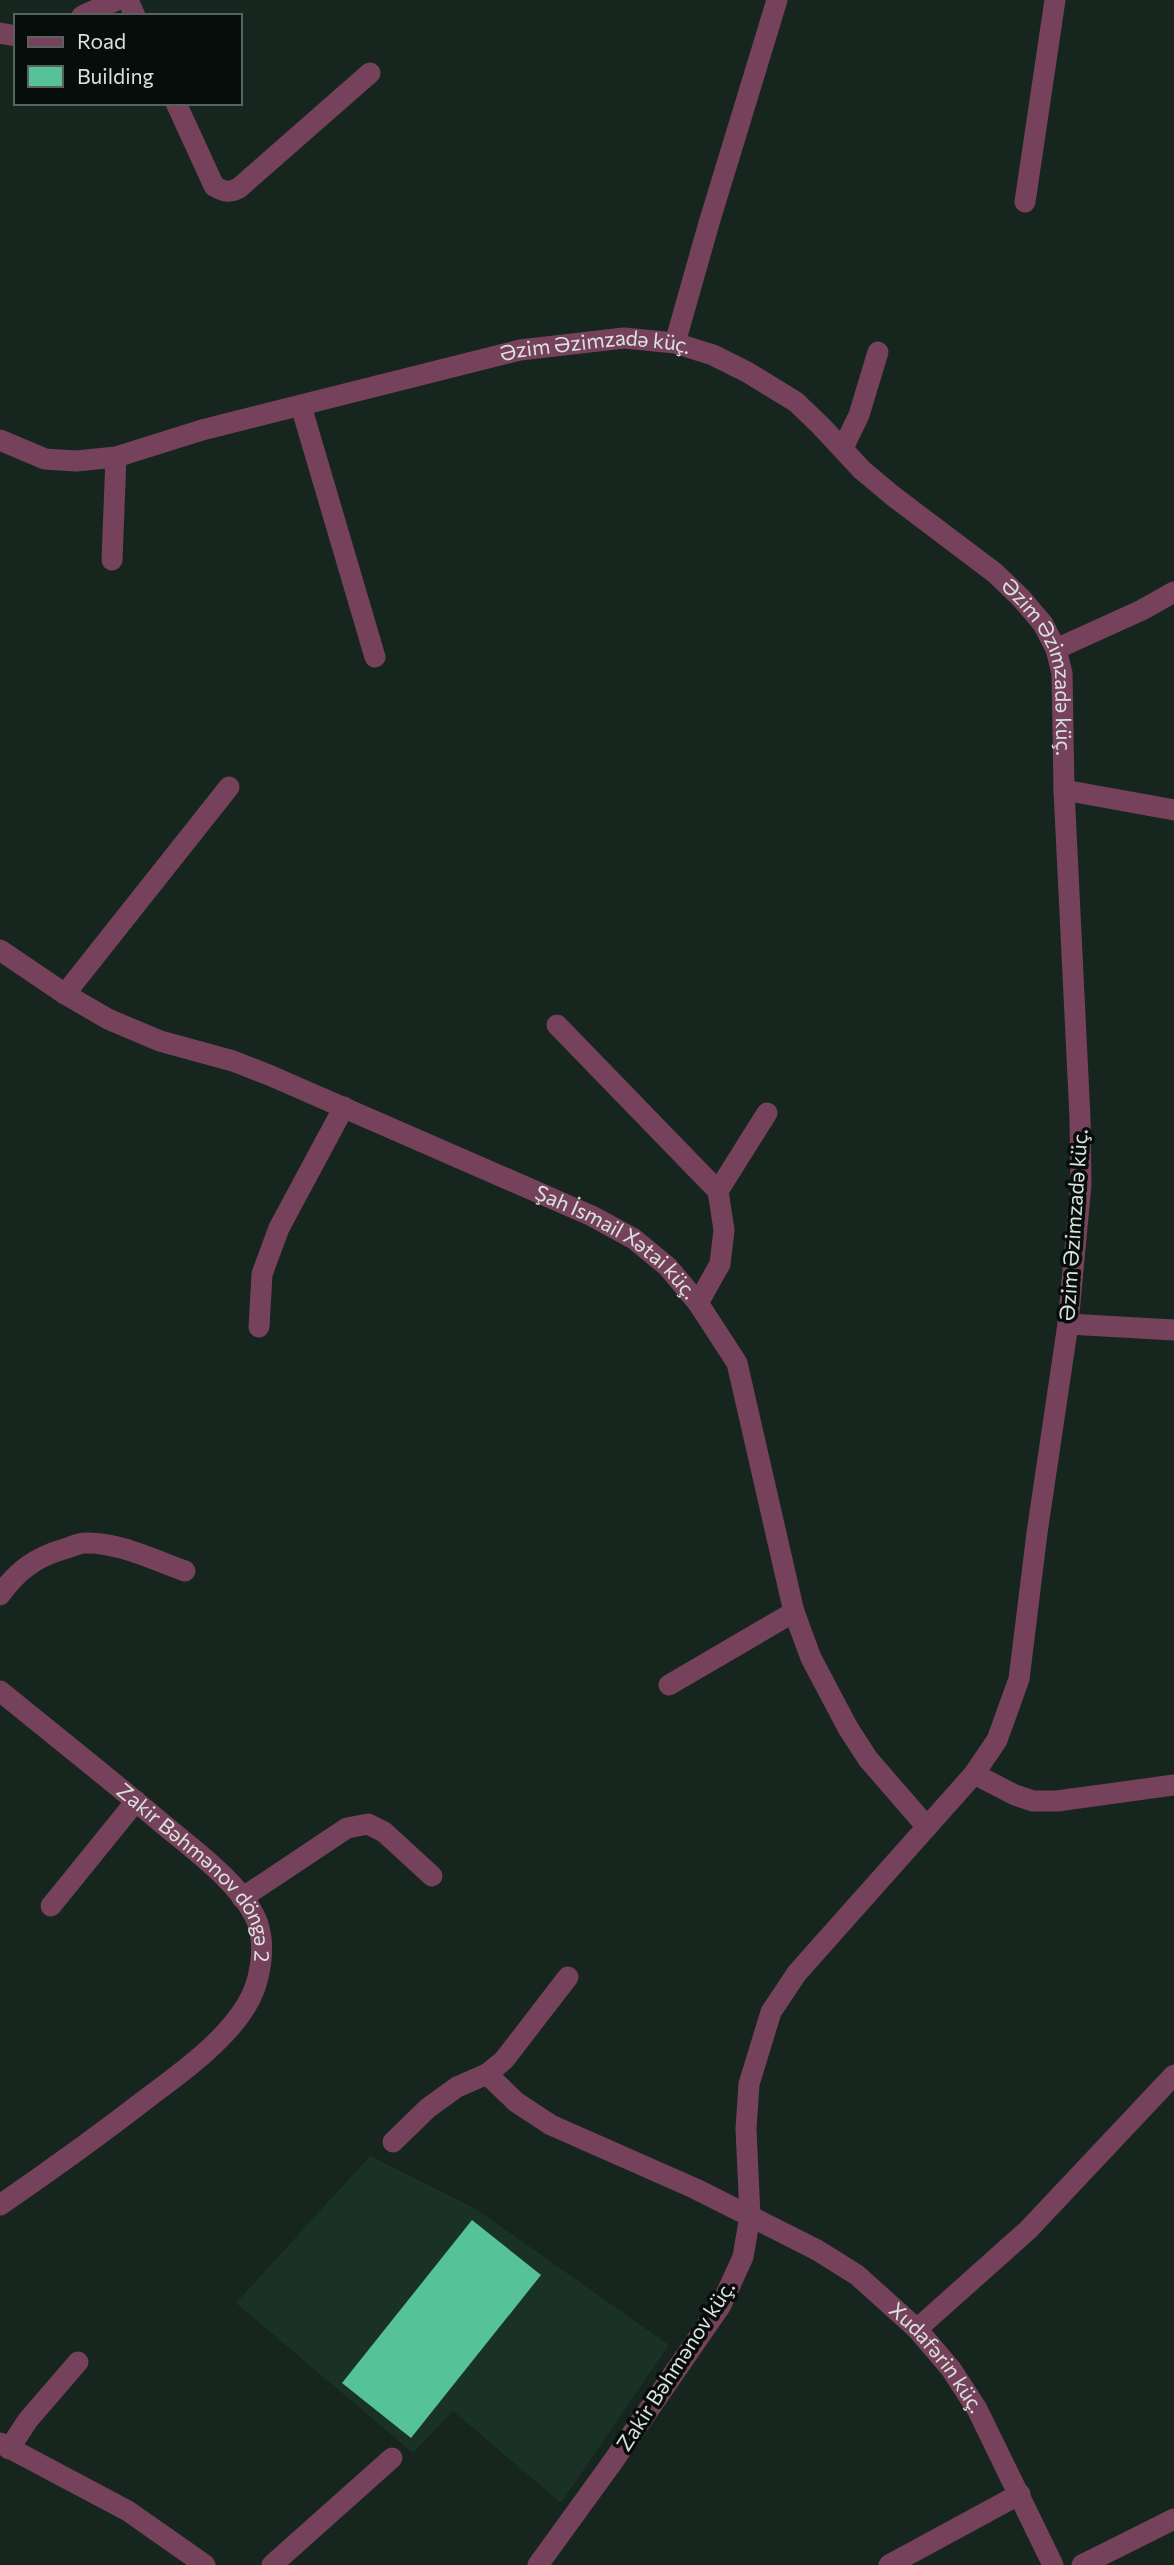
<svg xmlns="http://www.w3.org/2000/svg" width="1174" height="2565" font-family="Commissioner,sans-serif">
  <rect width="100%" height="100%" fill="#16251e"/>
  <path fill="#1a3127" d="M370,2156L476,2209L669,2345L561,2503L453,2411L413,2453L236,2303Z"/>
  <path fill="#55c298" d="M472,2220L541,2275L411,2438L342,2383Z"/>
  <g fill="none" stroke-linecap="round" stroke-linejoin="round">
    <g stroke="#76425b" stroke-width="21">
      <path d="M128,0L135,16"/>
      <path d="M82,16L117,0"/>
      <path d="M0,33L16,36"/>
      <path d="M176,103L214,186C224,192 229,193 239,188L370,73"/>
      <path d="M1025,202L1055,0"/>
      <path d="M675,343L709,223L777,0"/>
      <path d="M301,406L375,657"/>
      <path id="s1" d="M0,440L45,459L76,461L116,457L202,430L520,350L624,338L675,343L713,355L747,372L796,402L821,426L862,470L893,496L995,573L1021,598L1043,624L1056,649L1062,673L1064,790L1080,1118L1081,1184L1068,1324L1037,1533L1019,1679L997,1740L974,1774L797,1973L771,2012L749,2084L746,2129L750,2216L743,2257L721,2305L614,2460L538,2565"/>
      <path d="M843,448L859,415L878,352"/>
      <path d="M112,560L116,457"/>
      <path d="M1056,649L1142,610L1174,592"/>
      <path d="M1064,790L1174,810"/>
      <path id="s2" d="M0,950L65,994L108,1019L160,1041L233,1061L269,1075L592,1216L634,1239L668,1267L698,1303L737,1363L794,1612L811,1658L848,1728L868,1759L927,1827"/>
      <path d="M65,994L229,787"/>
      <path d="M557,1025L718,1191L724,1230L720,1264L698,1303"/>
      <path d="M718,1191L767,1113"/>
      <path d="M1068,1324L1174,1330"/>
      <path d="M259,1327L262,1274L279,1228L344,1107"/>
      <path d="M0,1595C17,1571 36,1557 64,1549C71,1547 79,1543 85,1543C118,1542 154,1560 185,1571"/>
      <path d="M669,1685L794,1612"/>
      <path id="s3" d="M0,1691C55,1736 110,1779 164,1825C194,1850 245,1887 258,1924C266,1949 260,1984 246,2006C225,2041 182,2072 150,2096C101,2134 51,2170 0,2205"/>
      <path d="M974,1774L1015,1795L1033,1801H1057L1174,1785"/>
      <path d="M242,1898L347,1828L368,1824L384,1832L432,1876"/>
      <path d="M51,1906L136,1801"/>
      <path id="s4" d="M487,2074L516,2102L551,2125L696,2189L817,2250L857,2275L917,2329L951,2369L977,2409L1053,2565"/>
      <path d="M393,2142L428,2108L457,2087L487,2074L504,2060L568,1977"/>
      <path d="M917,2329L1028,2230L1174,2075"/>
      <path d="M0,2443L128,2511L205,2565"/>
      <path d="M9,2449L28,2420L78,2362"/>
      <path d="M272,2565L392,2458"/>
      <path d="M889,2565L1020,2494"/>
      <path d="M1082,2565L1174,2519"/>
    </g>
  </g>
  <g text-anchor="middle" stroke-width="7" stroke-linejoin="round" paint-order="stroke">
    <g font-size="21" fill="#d9e2de" stroke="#060d0a">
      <text dy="7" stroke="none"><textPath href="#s1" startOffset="614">Əzim Əzimzadə küç.</textPath></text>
      <text dy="7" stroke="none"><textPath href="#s1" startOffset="1202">Əzim Əzimzadə küç.</textPath></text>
      <text transform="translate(1074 1225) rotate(-86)" y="7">Əzim Əzimzadə küç.</text>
      <text dy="7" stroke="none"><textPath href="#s2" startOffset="686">Şah İsmail Xətai küç.</textPath></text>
      <text dy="7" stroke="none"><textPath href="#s3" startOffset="271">Zakir Bəhmənov döngə 2</textPath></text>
      <text dy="7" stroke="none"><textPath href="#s4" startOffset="539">Xudafərin küç.</textPath></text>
      <text transform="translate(676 2366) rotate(-57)" y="7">Zakir Bəhmənov küç.</text>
    </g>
  </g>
  <rect x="14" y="14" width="228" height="91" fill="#060d0a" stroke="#5a625f" stroke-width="2"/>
  <rect x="28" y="37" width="35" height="10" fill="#76425b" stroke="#5a625f" stroke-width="2"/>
  <text x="77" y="49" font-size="21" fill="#d9e2de">Road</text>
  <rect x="28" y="66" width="35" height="21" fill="#55c298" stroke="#5a625f" stroke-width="2"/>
  <text x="77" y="84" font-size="21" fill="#d9e2de">Building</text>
</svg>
